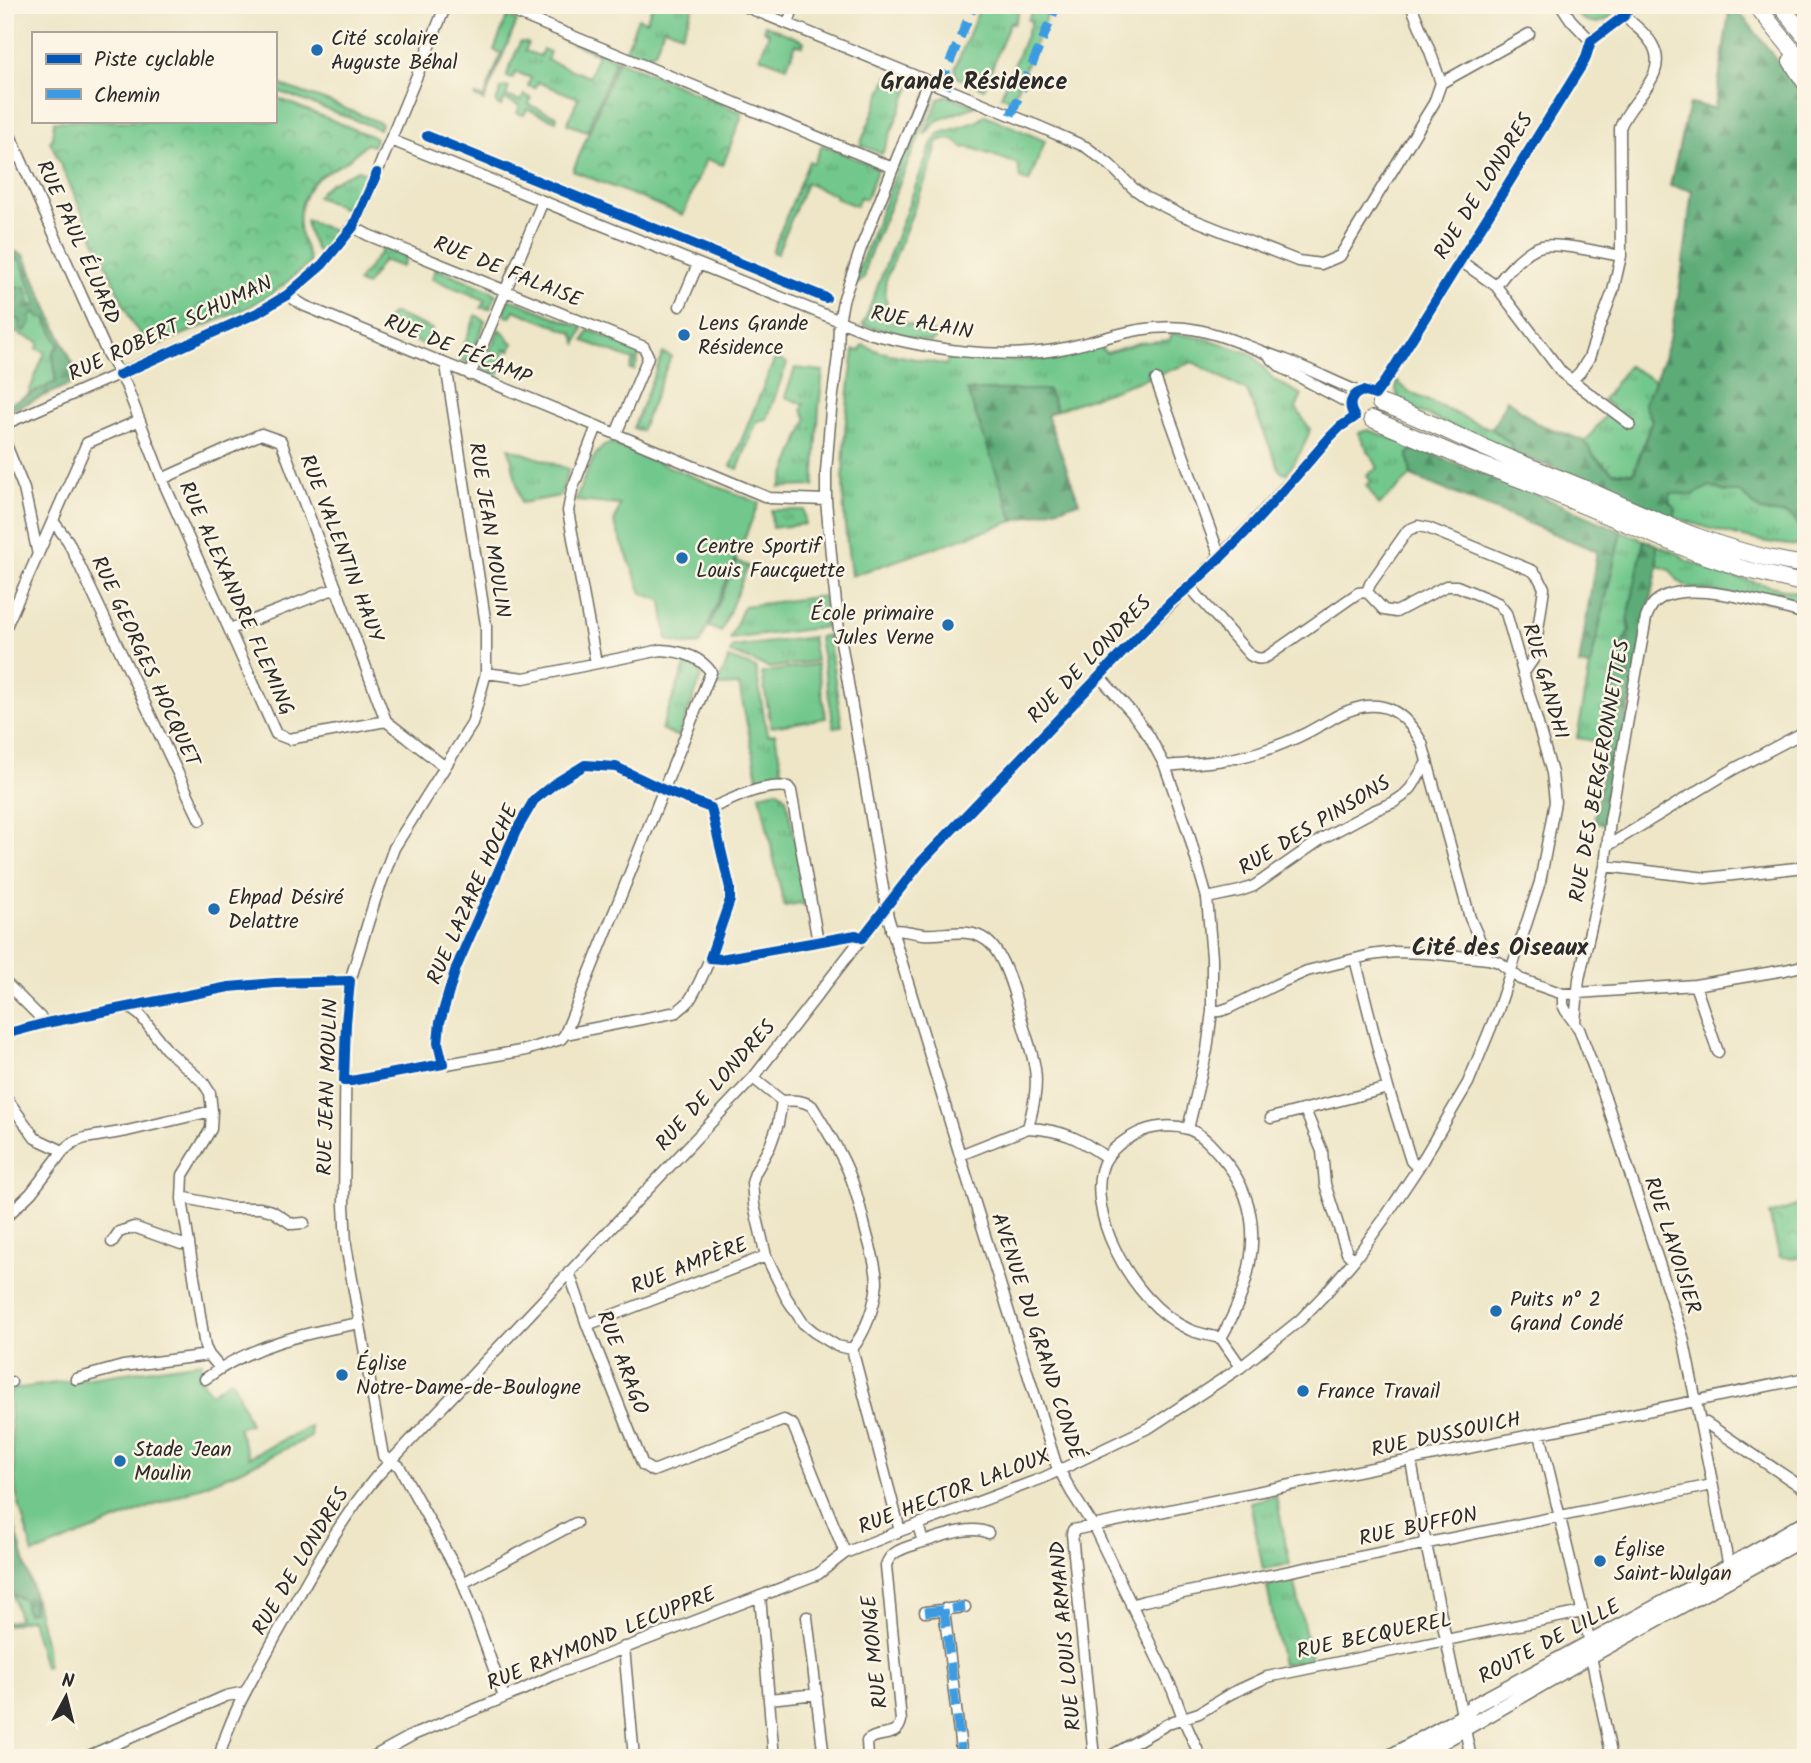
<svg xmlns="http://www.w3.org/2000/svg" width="1811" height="1763" font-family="Kalam,sans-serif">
  <defs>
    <pattern id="grass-tufts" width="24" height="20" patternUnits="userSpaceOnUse" patternTransform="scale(1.75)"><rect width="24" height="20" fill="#72c88c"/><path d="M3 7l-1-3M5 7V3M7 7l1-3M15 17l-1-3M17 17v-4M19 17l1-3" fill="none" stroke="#5ea373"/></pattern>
    <pattern id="forest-firs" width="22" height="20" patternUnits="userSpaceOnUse" patternTransform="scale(1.75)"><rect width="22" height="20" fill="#5dac78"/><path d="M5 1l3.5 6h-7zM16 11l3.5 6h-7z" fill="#4d8c63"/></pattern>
    <pattern id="park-crowns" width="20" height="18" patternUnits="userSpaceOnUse" patternTransform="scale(1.75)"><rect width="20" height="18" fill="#72c88c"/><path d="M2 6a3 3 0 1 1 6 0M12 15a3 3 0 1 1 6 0" fill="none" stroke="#5ea373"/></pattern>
  </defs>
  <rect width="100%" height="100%" fill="#fcf5e5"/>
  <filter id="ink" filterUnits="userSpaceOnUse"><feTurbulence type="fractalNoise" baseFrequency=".0143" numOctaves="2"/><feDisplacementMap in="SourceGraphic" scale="14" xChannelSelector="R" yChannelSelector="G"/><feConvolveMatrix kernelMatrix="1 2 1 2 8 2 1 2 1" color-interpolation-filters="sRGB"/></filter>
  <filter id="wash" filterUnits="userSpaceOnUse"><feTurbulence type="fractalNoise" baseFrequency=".00686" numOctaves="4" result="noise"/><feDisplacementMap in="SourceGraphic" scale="28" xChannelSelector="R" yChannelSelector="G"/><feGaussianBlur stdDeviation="1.57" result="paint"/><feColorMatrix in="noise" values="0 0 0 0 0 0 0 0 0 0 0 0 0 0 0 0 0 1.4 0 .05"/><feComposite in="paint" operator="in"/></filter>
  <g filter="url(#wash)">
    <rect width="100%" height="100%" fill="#eee6c7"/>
    <path fill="url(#grass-tufts)" stroke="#4e7a5c" stroke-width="2" d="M653,5H694L682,34L664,27L655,52L641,58L625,52L638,18L646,21Z
      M981,5H1021L1014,24L1010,22L984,89L957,77L955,68Z
      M1034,5H1051L1012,100L1001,96L1032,21L1028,20Z
      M1569,5H1580L1586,10L1603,11L1604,5H1618C1606,31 1583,26 1569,5Z
      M507,17L517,21L484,101L475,97L476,95L484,98L501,53L494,50Z
      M765,25L804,41L803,46L796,44L787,67L760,57L769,33L763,30Z
      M562,36L616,59L587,131L567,124L578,98L538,82L535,88L528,86L531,78L516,72L512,79L507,77V74L520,42L528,43L525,51L540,56L543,49L550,52L547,60L589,77L598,54L561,39Z
      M888,76L911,85L882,154L860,145Z
      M275,83L327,101L381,123L379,129L275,90Z
      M505,87L509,88L506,96L521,101L524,95L531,98L529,105L557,116L556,121L527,109L524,115L517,113L520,106L505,99L501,106L497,105L496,102L501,89Z
      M947,95L976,106L938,120L924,135L939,99Z
      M926,96L935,98L867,261C865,275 867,280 852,286Z
      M985,115L1045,141L1029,182L1020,178L1018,164L969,147L964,148C957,140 948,137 938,141L931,166L886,280C879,317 907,326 938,334L934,340L930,342L863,325L932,143L938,134L978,121Z
      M822,145L878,168L866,199L860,197L856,206L835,198L836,195L806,183L777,254L772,252L809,161L814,163Z
      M358,170L366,173L350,211L317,197C326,182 343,177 358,170Z
      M306,220L336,232L319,254C312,243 307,233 306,220Z
      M383,246L403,255L405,260L402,267L383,260L366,286L357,282L381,252Z
      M14,258L20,260L38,305L30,306L16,297L30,316L35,312L47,318L59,346L53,352L56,382L27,397L45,352L37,349L39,342L5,328V285L8,278L5,276V264L10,266Z
      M436,268L492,291L496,295L490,309L481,308L485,300L432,279Z
      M509,300H513L583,328L577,343L573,333L514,310L510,317L505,316L504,313Z
      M392,314H396L432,329L428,342L425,345L389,330L390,328L386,326L389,316Z
      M476,315L485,321L471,357L467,363L458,359Z
      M499,329C506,332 507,340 513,343L510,351L505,349L503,357L505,359L498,375L482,369Z
      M589,330L628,346L629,349L640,353L634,370L630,369L633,360L584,341Z
      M1172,333L1208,339L1252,354L1274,380L1302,395L1296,408L1310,429C1306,445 1296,459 1287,473L1280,471L1247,391L1193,362L1057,410L1048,390H968L1014,521L851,576C849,555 845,533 844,512C841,458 847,403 854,350L860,351L863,345L880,352L946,365L949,356C984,361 1020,362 1055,357C1070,354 1084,349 1098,345L1106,353L1138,343L1170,340Z
      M663,353L671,356L641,431L633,428Z
      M775,358L787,363L767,419L757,421L738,469L731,466Z
      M1628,366L1656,381L1644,403L1652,420L1633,473L1613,472L1594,456L1585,442L1612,407L1603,400Z
      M795,368L823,371L819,407L814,486L780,487L807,419L802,410L804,404L785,397Z
      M1397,381L1409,392L1476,423L1492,429L1511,444L1512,453L1402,404C1396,396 1395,390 1397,381Z
      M1368,430L1416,447L1408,455L1411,476L1379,505L1366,485L1371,482L1367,475L1378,468L1358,433Z
      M509,448L569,469L560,496L521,503Z
      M1710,485L1725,492H1739L1761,511L1791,515L1798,526H1806V547C1760,543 1717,532 1674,517L1676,509L1669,502L1671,492L1693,495Z
      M771,510H804L805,524L772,528Z
      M1621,531L1644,540L1628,618L1630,631L1621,646L1610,701L1613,710L1607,743L1577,738L1590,667Z
      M1657,545L1681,555L1687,561L1734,577L1799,593L1795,607L1688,587L1678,581L1670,570L1658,566L1657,560Z
      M823,596L827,627L730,639L744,606Z
      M828,635L842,726L834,727L819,637Z
      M812,637L816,661L770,668L730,653L733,647Z
      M729,658L756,668L767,735L775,734L784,778L759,783L739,685L717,686Z
      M686,664L699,669L702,676L678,737L661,729Z
      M777,790L786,797L808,902L804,905L800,903L784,906L760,794Z
      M1276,1496L1290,1564L1263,1569L1250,1502Z
      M1294,1579L1311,1659L1282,1665L1267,1586Z
      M33,1592L46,1646L47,1666L44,1667L31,1619L5,1626V1623L19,1619L13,1595L23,1599L28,1613L33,1611Z"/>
    <path fill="url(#forest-firs)" stroke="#446c52" stroke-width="2" d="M1696,5H1734L1806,97V118L1803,134L1806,135V526H1798L1791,515L1761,511L1739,492H1725L1710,486L1693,495L1671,493L1669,502L1676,509L1674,517L1585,480L1512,453L1511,444L1492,429L1507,399L1536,423L1585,441L1594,456L1613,472L1634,473L1652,420L1644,404C1679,337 1683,263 1692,190L1670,186L1689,104L1715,108L1729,12Z
      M5,248L24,255L80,380L5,413V406L56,382L53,352L59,346L46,318H40L35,312L30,316L31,322L25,331L19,329L20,320L9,316L16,297L11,296L10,290L18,287H26L30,306L38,305L20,260L15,258L10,266L5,264Z
      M967,390H1048L1057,410L1047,415L1079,502L1014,521Z
      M1416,447L1463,467L1522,488L1621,531L1590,667L1579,665L1597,551L1411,476L1408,454Z
      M1644,540L1657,545V560L1658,566L1605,825L1594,822L1613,710L1610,701L1621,646L1630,631L1628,618Z
      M5,1499H7L33,1592V1611L27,1613L23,1599L13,1595L7,1571H5Z"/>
    <path fill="url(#park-crowns)" stroke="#4e7a5c" stroke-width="2" d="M618,60L743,113L723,165L706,159L683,215L573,171Z
      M275,97L376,138L373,146L366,144C359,150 352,157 345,162C336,168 324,173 316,180C305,190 298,211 299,226C300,239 309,251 310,263L272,294L245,309L152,347L133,325L50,141L52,140L54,121H275Z
      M1806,1203V1258L1780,1257L1769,1215Z"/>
    <path fill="#72c88c" stroke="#4e7a5c" stroke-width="2" d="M610,443L759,503L700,644L685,645L667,640L662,601L642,593L614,523L620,505L575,501C583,484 592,448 610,443Z
      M736,561L748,566L721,632L709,627Z
      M817,664L826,718L771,727L762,673Z
      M202,1362L200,1374L198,1376L211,1393L232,1379L250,1424L238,1428L249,1457L310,1426L311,1437L237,1472L33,1554L16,1493L9,1394L14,1389Z"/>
  </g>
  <g filter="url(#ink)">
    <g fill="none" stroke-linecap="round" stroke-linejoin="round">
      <defs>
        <path id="minor" d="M497,5L893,168
          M742,5L1040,127L1086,147L1110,165L1134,189L1147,198L1179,214L1298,261L1321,264L1340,256L1434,103L1441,83
          M1411,5L1431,54L1441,83
          M1561,5L1571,20L1591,41
          M788,24L794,5
          M928,81L861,248L843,301L839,322L838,356L831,410L826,472V500L833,576L839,630L888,917L960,1155L1056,1464L1072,1493L1094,1527L1173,1691L1183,1718L1201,1758
          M1441,83L1529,34
          M5,124L108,355L126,385L162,479L276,734L289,739L386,721
          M391,140L872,334C931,349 994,360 1055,350C1101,342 1137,323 1185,328C1212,331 1237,342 1261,351C1270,355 1278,357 1286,360C1311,370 1335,382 1359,392
          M1459,260L1496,286L1562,373L1630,424
          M1496,286C1505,273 1526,249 1542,246C1557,242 1604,253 1621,256
          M287,295L305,306L616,434L647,360L648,356L644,347L368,235L353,227
          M680,306L698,264
          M1270,357L1281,367L1350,404
          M446,365L486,625V673L472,724L394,848L375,900L350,981L346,1023L344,1205L346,1245L383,1456L399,1466L462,1580L504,1697
          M470,375L543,201
          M1156,380L1220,557
          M1572,380L1580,372L1589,358L1598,331L1613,291L1621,256L1620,128C1629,100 1671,76 1652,44C1646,33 1633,24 1624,16
          M1375,395L1390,374L1585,60L1591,41L1624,16L1631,5
          M5,424L257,313C305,285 339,255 364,204L446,5
          M616,434L769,498L826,500
          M5,442L24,489L38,555
          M162,479L261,434L281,441L386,721L445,767
          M53,521L68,541L200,820
          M1367,592L1370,584L1408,530L1418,526L1428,528L1533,571L1539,578L1544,588L1534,658L1523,674
          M5,629L87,443L138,421
          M230,629L336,588
          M596,663L568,511L572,490L597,426
          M486,673L524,678L661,650C680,651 700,656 711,672L565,1034
          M1099,676L1133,714L1149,736L1165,766L1188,831L1207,898L1212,958V1011L1207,1050L1188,1129
          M1165,766C1201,763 1237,761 1271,748C1288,742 1304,735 1319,726C1329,721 1338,714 1348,711C1383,697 1405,712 1422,743L1470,918L1488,959
          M711,808C734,799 762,783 788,787L791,791L818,942
          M1609,845L1734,769L1806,731
          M1605,866L1706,878L1796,868L1806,864
          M1207,898L1240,891L1254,886L1323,838L1373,811L1394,802L1403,796L1411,788L1426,764
          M891,930C902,929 912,933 923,934C943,936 968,926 986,940C1006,954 1017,1004 1024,1028C1028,1041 1033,1055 1035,1069C1038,1089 1033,1108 1028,1128L960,1155
          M710,958L721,959L856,935L862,938
          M1355,959L1388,1088L1411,1161L1418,1168
          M5,982L46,1023
          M1695,985L1718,1052
          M1563,994V1005L1566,1011L1579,1029L1607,1103L1683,1337L1729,1567
          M129,1007L141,1016L166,1049L203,1082L210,1093L212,1111L211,1129L183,1175L182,1199L205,1347L209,1355L220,1368
          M1212,1011H1220L1229,1008L1275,985L1307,971L1371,955L1394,952L1427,953L1488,959L1499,962L1520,979L1563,994L1695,985L1785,970L1802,966L1806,964
          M1575,1022L1579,979L1605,866L1610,820L1646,618C1649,611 1651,604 1658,600C1688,578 1772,605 1806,614
          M5,1034L46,1023L229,987L275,983L350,981
          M753,1078L782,1101
          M344,1081H351L526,1050L561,1039L565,1034L677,1012C681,1008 686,1005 689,1001C703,979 730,914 730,888L711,808L664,790L616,767L585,765L554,784L534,800L516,831L456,968L440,1022L438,1043L443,1064
          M5,1096L35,1138L63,1151
          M782,1101L778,1124L770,1146L755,1173L752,1183L754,1205L766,1256L786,1297L803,1323L814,1332L837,1346L852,1349L900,1531
          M782,1101C793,1100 802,1100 812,1106C826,1129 841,1152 851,1178C858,1196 862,1216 867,1235C871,1250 877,1268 877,1283C875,1306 866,1331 852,1349
          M1305,1110L1322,1151L1325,1184L1347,1253L1354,1260
          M1271,1118L1388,1088
          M1028,1128C1063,1130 1079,1138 1107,1158
          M182,1199L186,1198L231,1208H260L272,1211L292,1224L304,1223
          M5,1218L31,1193L63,1151L74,1142L85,1138L127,1131L212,1111
          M112,1242L119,1232L134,1227L181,1244L189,1243
          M569,1272L587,1325L643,1465L653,1471L784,1420L793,1425L845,1553
          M587,1325L766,1256
          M1221,1338C1211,1336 1200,1334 1190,1330C1157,1315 1131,1282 1115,1249C1103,1225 1091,1182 1107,1157C1114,1147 1126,1139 1136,1134C1151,1126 1172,1124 1188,1129C1203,1134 1214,1148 1224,1160C1270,1214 1253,1282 1221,1338L1241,1367
          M76,1379L123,1366L209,1355
          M205,1379C250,1345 305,1333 360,1323
          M5,1382H11
          M1700,1422L1706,1423L1806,1490
          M1540,1434L1590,1643
          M1411,1461L1426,1544L1471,1758
          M918,1525L923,1542C940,1537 972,1524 988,1533
          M463,1583L576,1523
          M760,1596L774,1758
          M1131,1605L1144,1601L1712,1485
          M944,1609L962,1758
          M925,1612L965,1607
          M807,1617L824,1758
          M624,1647L634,1758
          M1591,1656L1612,1758
          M769,1699L817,1694
          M84,1758L226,1696L245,1692
          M219,1758C230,1714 255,1675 276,1636C307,1581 336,1525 376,1477L753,1078L921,862L1099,676L1248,528L1330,437L1340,427L1355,417
          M371,1758L413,1735L520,1691L554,1675L818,1574L845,1553L900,1531L1043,1478L1150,1427L1241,1367L1300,1320L1326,1293L1354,1260L1384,1219L1418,1168L1468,1083L1498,1010L1540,882L1555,802L1552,773L1506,613L1498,603L1457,586H1446L1396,612L1384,610L1367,592L1358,593L1268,656C1261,660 1257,659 1250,655L1190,587
          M868,1758L867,1741C879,1730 897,1740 901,1721L886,1566C889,1550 909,1547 923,1542
          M1094,1758L1072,1534L1073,1530L1806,1378
          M1107,1758L1171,1722L1199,1713L1230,1694L1267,1677L1582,1612"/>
        <path id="major" d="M1388,1758L1463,1716L1473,1706L1680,1594L1806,1522
          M1414,1758L1583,1660L1806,1537"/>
        <path id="highway" d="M1756,5L1806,67
          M1780,5L1806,37
          M1791,61L1806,84
          M1380,403C1418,416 1455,435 1492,451C1526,466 1561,478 1595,493C1663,524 1731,555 1806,565
          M1372,419L1468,460L1525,481L1697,553L1744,569L1806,584"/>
      </defs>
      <use href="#minor" stroke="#6f6c62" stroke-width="13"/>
      <use href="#major" stroke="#6f6c62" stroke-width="17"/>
      <use href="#highway" stroke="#6f6c62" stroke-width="18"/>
      <use href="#minor" stroke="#fff" stroke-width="10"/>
      <use href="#major" stroke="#fff" stroke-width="14"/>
      <use href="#highway" stroke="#fff" stroke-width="16"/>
      <path stroke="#3d9ce1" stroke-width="9" stroke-dasharray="18 9" stroke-linecap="butt" d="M946,88L948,84L946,71L974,5
        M1011,115L1057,5
        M944,1609L962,1758
        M925,1612L965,1607"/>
      <defs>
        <path id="cycleway" d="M427,136L826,298
          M119,375L257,313L287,295L322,265L353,227L377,173
          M5,1034L46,1023L229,987L275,983L350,981L346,1023L344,1081H351L443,1064L438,1043L440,1022L456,968L516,831L534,800L554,784L585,765L616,767L664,790L711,808L730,888V900L710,958L721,959L856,935L862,938L921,862L1171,602C1230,554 1280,495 1330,437L1340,427L1355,417C1347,406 1350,395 1363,391L1375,395L1390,374L1585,60L1591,41L1624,16L1631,5"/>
      </defs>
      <use href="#cycleway" stroke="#fcf5e5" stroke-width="15"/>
      <use href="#cycleway" stroke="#0057b8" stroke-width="10"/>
    </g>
  </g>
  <g fill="#1f6fb2" stroke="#fcf5e5" stroke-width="2.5">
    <circle cx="317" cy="50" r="7"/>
    <circle cx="684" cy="335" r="7"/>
    <circle cx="682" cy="558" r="7"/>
    <circle cx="948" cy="625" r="7"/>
    <circle cx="214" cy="909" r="7"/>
    <circle cx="1496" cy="1311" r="7"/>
    <circle cx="342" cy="1375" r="7"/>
    <circle cx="1303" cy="1391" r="7"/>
    <circle cx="120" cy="1461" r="7"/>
    <circle cx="1600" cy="1561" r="7"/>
  </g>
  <g text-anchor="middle" stroke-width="5" stroke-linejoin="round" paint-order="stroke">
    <g font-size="21" fill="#2b2b2b" stroke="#fcf5e5" text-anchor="start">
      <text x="331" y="45">Cité scolaire<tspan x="331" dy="24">Auguste Béhal</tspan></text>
      <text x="698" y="330">Lens Grande<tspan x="698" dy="24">Résidence</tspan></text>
      <text x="696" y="553">Centre Sportif<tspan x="696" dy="24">Louis Faucquette</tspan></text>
      <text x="934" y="620" text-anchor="end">École primaire<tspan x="934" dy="24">Jules Verne</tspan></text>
      <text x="228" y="904">Ehpad Désiré<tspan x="228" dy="24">Delattre</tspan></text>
      <text x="1510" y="1306">Puits n° 2<tspan x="1510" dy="24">Grand Condé</tspan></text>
      <text x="356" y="1370">Église<tspan x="356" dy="24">Notre-Dame-de-Boulogne</tspan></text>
      <text x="1317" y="1398">France Travail</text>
      <text x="134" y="1456">Stade Jean<tspan x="134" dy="24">Moulin</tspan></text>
      <text x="1614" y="1556">Église<tspan x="1614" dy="24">Saint-Wulgan</tspan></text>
    </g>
    <g font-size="21" fill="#2b2b2b" stroke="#fcf5e5">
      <text transform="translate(1483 186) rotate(-58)" y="7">RUE DE LONDRES</text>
      <text transform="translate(79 242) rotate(66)" y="7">RUE PAUL ÉLUARD</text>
      <text transform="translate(508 271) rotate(22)" y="7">RUE DE FALAISE</text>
      <text transform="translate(922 322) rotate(11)" y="7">RUE ALAIN</text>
      <text transform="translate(170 328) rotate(-25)" y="7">RUE ROBERT SCHUMAN</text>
      <text transform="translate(458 349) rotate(22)" y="7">RUE DE FÉCAMP</text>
      <text transform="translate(490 530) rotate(81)" y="7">RUE JEAN MOULIN</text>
      <text transform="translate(342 548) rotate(69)" y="7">RUE VALENTIN HAUY</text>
      <text transform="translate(237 598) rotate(66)" y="7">RUE ALEXANDRE FLEMING</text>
      <text transform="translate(1089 659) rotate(-46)" y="7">RUE DE LONDRES</text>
      <text transform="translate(146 661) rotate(65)" y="7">RUE GEORGES HOCQUET</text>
      <text transform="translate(1546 681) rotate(74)" y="7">RUE GANDHI</text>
      <text transform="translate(1599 771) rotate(-80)" y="7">RUE DES BERGERONNETTES</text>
      <text transform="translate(1314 825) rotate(-31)" y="7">RUE DES PINSONS</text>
      <text transform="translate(472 894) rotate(-66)" y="7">RUE LAZARE HOCHE</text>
      <text transform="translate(715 1085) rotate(-48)" y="7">RUE DE LONDRES</text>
      <text transform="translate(327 1087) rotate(-88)" y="7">RUE JEAN MOULIN</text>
      <text transform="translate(1673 1245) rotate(72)" y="7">RUE LAVOISIER</text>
      <text transform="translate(689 1265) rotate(-21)" y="7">RUE AMPÈRE</text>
      <text transform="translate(1038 1336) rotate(72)" y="7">AVENUE DU GRAND CONDÉ</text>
      <text transform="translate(623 1362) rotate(69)" y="7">RUE ARAGO</text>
      <text transform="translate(1446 1434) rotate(-12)" y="7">RUE DUSSOUICH</text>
      <text transform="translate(954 1491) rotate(-21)" y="7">RUE HECTOR LALOUX</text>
      <text transform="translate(1418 1526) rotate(-12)" y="7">RUE BUFFON</text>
      <text transform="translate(300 1561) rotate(-59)" y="7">RUE DE LONDRES</text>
      <text transform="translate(1374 1635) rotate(-12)" y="7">RUE BECQUEREL</text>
      <text transform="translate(1065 1636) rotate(-95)" y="7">RUE LOUIS ARMAND</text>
      <text transform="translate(601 1638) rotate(-22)" y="7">RUE RAYMOND LECUPPRE</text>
      <text transform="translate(1549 1641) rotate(-28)" y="7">ROUTE DE LILLE</text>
      <text transform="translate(874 1652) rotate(-96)" y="7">RUE MONGE</text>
    </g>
    <g font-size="24" font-weight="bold" fill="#2b2b2b" stroke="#fcf5e5">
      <text x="974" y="89">Grande Résidence</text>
      <text x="1500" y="955">Cité des Oiseaux</text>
    </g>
  </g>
  <rect width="1811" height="1763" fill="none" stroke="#fcf5e5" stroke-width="28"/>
  <rect x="32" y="32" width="245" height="91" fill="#fcf5e5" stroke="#a8a49b" stroke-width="2"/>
  <rect x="46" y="54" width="35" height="10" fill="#0057b8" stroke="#a8a49b" stroke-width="2"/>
  <text x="94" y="66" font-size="21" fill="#2b2b2b">Piste cyclable</text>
  <rect x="46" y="89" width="35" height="10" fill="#3d9ce1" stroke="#a8a49b" stroke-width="2"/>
  <text x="94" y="102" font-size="21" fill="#2b2b2b">Chemin</text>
  <g transform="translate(66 1697) rotate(7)" stroke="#fcf5e5" stroke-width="5" paint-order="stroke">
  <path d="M0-5L12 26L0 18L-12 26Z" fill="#2b2b2b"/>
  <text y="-10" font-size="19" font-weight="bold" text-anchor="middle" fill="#2b2b2b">N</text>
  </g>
</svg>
